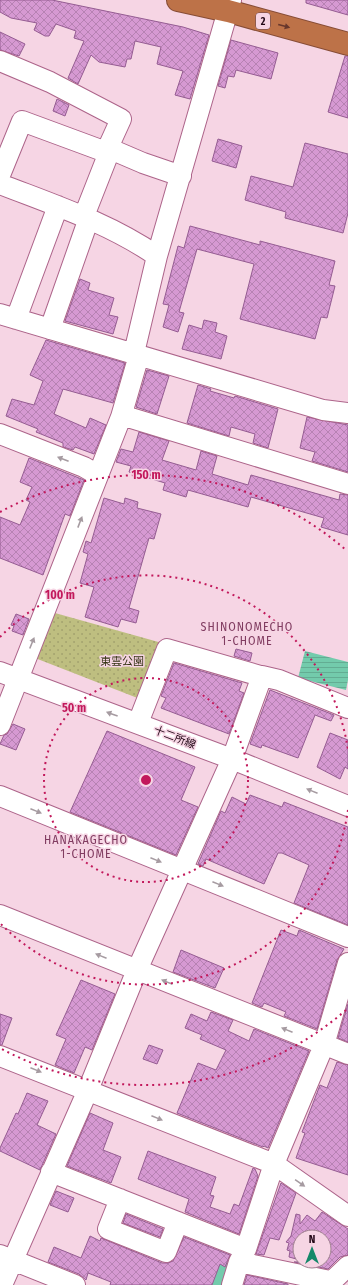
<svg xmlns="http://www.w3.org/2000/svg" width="348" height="1285" font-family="'Fira Sans Condensed','Noto Sans JP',sans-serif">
  <defs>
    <pattern id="park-dots" width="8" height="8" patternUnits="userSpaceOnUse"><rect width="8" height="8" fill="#bebe80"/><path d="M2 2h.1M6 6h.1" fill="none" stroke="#a3a26e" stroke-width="1.8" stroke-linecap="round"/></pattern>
    <pattern id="water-rules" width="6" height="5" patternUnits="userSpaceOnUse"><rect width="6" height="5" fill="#73cbac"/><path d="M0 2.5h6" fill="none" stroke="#63ad93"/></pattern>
    <pattern id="building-cross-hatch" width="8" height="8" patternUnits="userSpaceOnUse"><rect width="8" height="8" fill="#d699d2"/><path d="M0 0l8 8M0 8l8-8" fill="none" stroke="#b782b3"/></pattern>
  </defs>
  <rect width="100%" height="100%" fill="#f6d5e4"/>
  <path fill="url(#park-dots)" d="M55,613L162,643L140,699L35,658Z"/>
  <path fill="url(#water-rules)" d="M305,651L348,662V680L346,690L298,678Z"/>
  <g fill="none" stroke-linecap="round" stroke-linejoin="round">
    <path stroke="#73cbac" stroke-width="24" d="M221,1285L225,1274"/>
  </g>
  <path fill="url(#building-cross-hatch)" stroke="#955c92" d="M0,0H52L183,27L209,35L190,99L175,95L183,71L157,64L161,47L135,41L131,59H127L125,67L99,62L91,55L78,84L68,78L84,41L74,38L76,31L56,24L49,36H45L34,30L37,23L11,18L0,12Z
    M306,0H348V15L306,3Z
    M0,32L25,44L19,56L0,50Z
    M231,40L278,53L271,79L236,70L234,77L228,76L225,88L218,86Z
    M345,56H348V118L328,112Z
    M57,99L69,105L65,116L53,111Z
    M218,139L242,146L236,168L212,161Z
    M305,143L348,154V213L343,233L285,218L286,212L245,200L251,176L293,187Z
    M190,226L260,245V241L335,261L329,285L335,286L327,318L321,317L315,339L240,319L254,264L197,249L179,312L184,313L178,332L163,327L169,305L163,304L178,246L184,248Z
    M80,279L90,283L88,290L114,298L109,315L118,317L113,334L65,321Z
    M204,320L217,323L215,332L227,336L221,359L182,349L189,325L202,329Z
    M46,340L125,363L113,403L63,389L54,414L86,428L90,418L106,425L94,454L75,447L73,450L63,447V443L36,432L38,429L6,416L12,399L34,405L43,381L30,375Z
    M147,370L169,376L157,414L136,407Z
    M198,385L211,389L210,391L234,398L235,396L278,409L268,448L253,443L255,434L231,427L229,436L187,423Z
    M307,417L348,425V472L312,461L315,452L300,448Z
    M139,432L169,441L162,460L196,470L201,451L217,456L212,474L248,485L251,475L339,500L340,494L348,495V535L321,527L324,518L251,497L248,507L188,490L186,497L163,490L165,483L129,472L131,466L116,462L121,449L133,452Z
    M29,458L84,480L70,516L65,514L43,575L0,558V517L20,525L30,502L26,500L32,487L20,482Z
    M104,498L124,504L125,498L138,502L137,508L161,514L154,539L149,538L129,608L139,611L136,623L121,619L118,627L85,617L94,587L80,583L88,554L83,552L86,541L91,543Z
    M16,614L29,619L23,635L12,631L14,626L11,625Z
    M236,649L252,653L250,661L234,656Z
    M174,663L242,683L239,691L244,693L229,734L161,708L166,698L161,696Z
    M270,690L334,715L331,721L315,715L298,758L262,745L261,748L250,744Z
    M13,724L25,729L16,750L0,744L4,735L7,734Z
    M107,731L195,767L181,800L198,807L176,855L70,812Z
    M330,733L348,740V769L345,767L340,779L317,767Z
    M250,795L282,807L284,802L348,827V925L294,903L309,865L282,853H278L264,884L206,859L203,866L198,864L221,811L225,813L232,797L246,804Z
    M281,930L297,936L299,930L344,949L337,960L317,1029L284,1016L286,1012L264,1003L262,1007L252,1003Z
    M181,950L224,968L215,988L173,972Z
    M81,980L115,994L92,1050L85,1047L74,1073L55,1065L66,1039L56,1035Z
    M348,1004V1042L338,1038Z
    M211,1012L233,1020L228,1031L249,1041L254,1029L309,1051L268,1148L264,1146L263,1147L177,1113L198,1063L216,1070L226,1050L200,1039L202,1035L185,1028L191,1014L207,1021Z
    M0,1014L12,1018L2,1045H0Z
    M149,1045L163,1050L157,1064L143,1059Z
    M337,1062L348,1065V1175L296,1158L305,1133L302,1132L320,1085L327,1088Z
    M27,1093L48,1101L37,1125L56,1134L40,1170L0,1151V1148L16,1113L18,1114Z
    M90,1113L113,1123L103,1150L121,1157L111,1183L67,1166Z
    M148,1151L216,1177L210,1195L214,1196L210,1207L230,1214L234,1204L239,1206L253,1168L255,1169L258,1176L239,1234L185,1212L189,1199L138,1179Z
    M281,1183L296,1193L279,1240L270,1238L264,1255L256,1254Z
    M56,1191L74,1198L68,1212L50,1205Z
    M322,1212L348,1229V1255L340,1257L328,1269L294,1262L324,1261V1237H300V1260L289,1257L290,1251L287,1250L289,1243L286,1242L291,1236L296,1214L300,1215V1224L307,1215L315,1221Z
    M126,1214L163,1229L160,1237L123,1223Z
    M90,1236L100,1241L101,1238L162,1263H168L173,1261L184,1237L230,1255L225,1267L220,1264L212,1285H110L111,1282L88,1273L86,1280L79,1274L48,1262L54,1247L81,1258Z
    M247,1275L288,1284V1285H244Z"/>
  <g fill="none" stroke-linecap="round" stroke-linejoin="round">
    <defs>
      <path id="minor" d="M0,61L50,82L121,119L106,152L108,155L84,216
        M108,148L143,163L181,176
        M0,175L22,121L106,152
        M0,184C54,205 109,223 157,256
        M0,314L323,410L348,413
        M16,319L58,206
        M50,329L89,218
        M121,417L131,418L348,484
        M0,434L84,467L98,475
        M0,672L232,759L348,806
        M138,723L167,649L264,677
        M0,725L121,417L137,362L134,353L157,256L231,0
        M0,796L348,937
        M0,915L348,1054
        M0,1056L274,1164L348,1216
        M51,1172L246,1249
        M120,1199L108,1229L166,1252L178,1222
        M0,1255L75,1285
        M239,1262L330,1281
        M2,1285L88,1090L137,970L232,759L262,676L279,680L348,708
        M232,1285L239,1262L246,1249L274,1164L324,1045L348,963
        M328,1285L348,1266"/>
      <path id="highway" d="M178,0L228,11L348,44"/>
    </defs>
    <use href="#minor" stroke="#ad648a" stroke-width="22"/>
    <use href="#highway" stroke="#864c36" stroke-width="24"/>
    <use href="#minor" stroke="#fff" stroke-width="20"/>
    <use href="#highway" stroke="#bd7248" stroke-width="22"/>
  </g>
  <defs><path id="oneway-solid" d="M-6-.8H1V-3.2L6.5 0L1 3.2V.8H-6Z"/></defs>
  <use fill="#67372c" href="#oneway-solid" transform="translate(284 26) rotate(15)"/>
  <g fill="#a69ba1">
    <use href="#oneway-solid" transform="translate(63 459) rotate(-159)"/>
    <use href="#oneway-solid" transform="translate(80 522) rotate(-69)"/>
    <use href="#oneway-solid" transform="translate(32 643) rotate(-68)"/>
    <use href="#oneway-solid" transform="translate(112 714) rotate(-160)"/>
    <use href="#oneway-solid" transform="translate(312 791) rotate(-158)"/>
    <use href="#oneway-solid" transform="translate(36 811) rotate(22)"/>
    <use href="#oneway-solid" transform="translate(156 860) rotate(22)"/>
    <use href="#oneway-solid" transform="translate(218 884) rotate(22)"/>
    <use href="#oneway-solid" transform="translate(101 956) rotate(-158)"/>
    <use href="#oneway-solid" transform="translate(167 982) rotate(-158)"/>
    <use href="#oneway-solid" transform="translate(287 1030) rotate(-158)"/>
    <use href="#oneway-solid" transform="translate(36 1070) rotate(22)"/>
    <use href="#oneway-solid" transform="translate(157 1118) rotate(22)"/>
    <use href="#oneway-solid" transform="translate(300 1183) rotate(35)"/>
  </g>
  <g fill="none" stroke="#c2185b" stroke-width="2" stroke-dasharray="2 4">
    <circle cx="146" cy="780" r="102"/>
    <path d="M348 810A204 204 0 0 1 0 923M0 637A204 204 0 0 1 348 750"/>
    <path d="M346 1010A305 305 0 0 1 0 1048M0 512A305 305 0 0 1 346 550"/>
  </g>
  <g text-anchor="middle" stroke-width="3" stroke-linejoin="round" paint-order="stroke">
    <rect fill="#f6d5e4" stroke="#614453" stroke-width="1" x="256" y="13" width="14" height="16" rx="3"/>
    <g font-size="10" font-weight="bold" fill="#210615">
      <text x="263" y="25">2</text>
    </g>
    <g font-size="11" fill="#353413" stroke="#f6d5e4">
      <text x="122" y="665">東雲公園</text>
    </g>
    <g font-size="11" fill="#210615" stroke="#f6d5e4">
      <text transform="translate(175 737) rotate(21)" y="4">十二所線</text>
    </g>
    <g font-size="12" letter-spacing="1" fill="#813c61" stroke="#f6d5e4">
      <text x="247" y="631">SHINONOMECHO<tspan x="247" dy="14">1-CHOME</tspan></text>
      <text x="86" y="844">HANAKAGECHO<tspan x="86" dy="14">1-CHOME</tspan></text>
    </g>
  </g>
  <circle cx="146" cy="780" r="6" fill="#c2185b" stroke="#f6d5e4" stroke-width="2"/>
  <g font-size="12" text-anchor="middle" font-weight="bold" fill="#c2185b" stroke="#f6d5e4" stroke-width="3" stroke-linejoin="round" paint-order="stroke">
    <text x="146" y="479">150 m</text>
    <text x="60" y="599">100 m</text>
    <text x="74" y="712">50 m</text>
  </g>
  <g transform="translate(312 1249)"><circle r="19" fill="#f6d5e4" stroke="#a18291"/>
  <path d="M0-3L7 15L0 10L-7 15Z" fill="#148869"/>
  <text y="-6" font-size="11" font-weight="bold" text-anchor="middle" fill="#210615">N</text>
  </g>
</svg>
